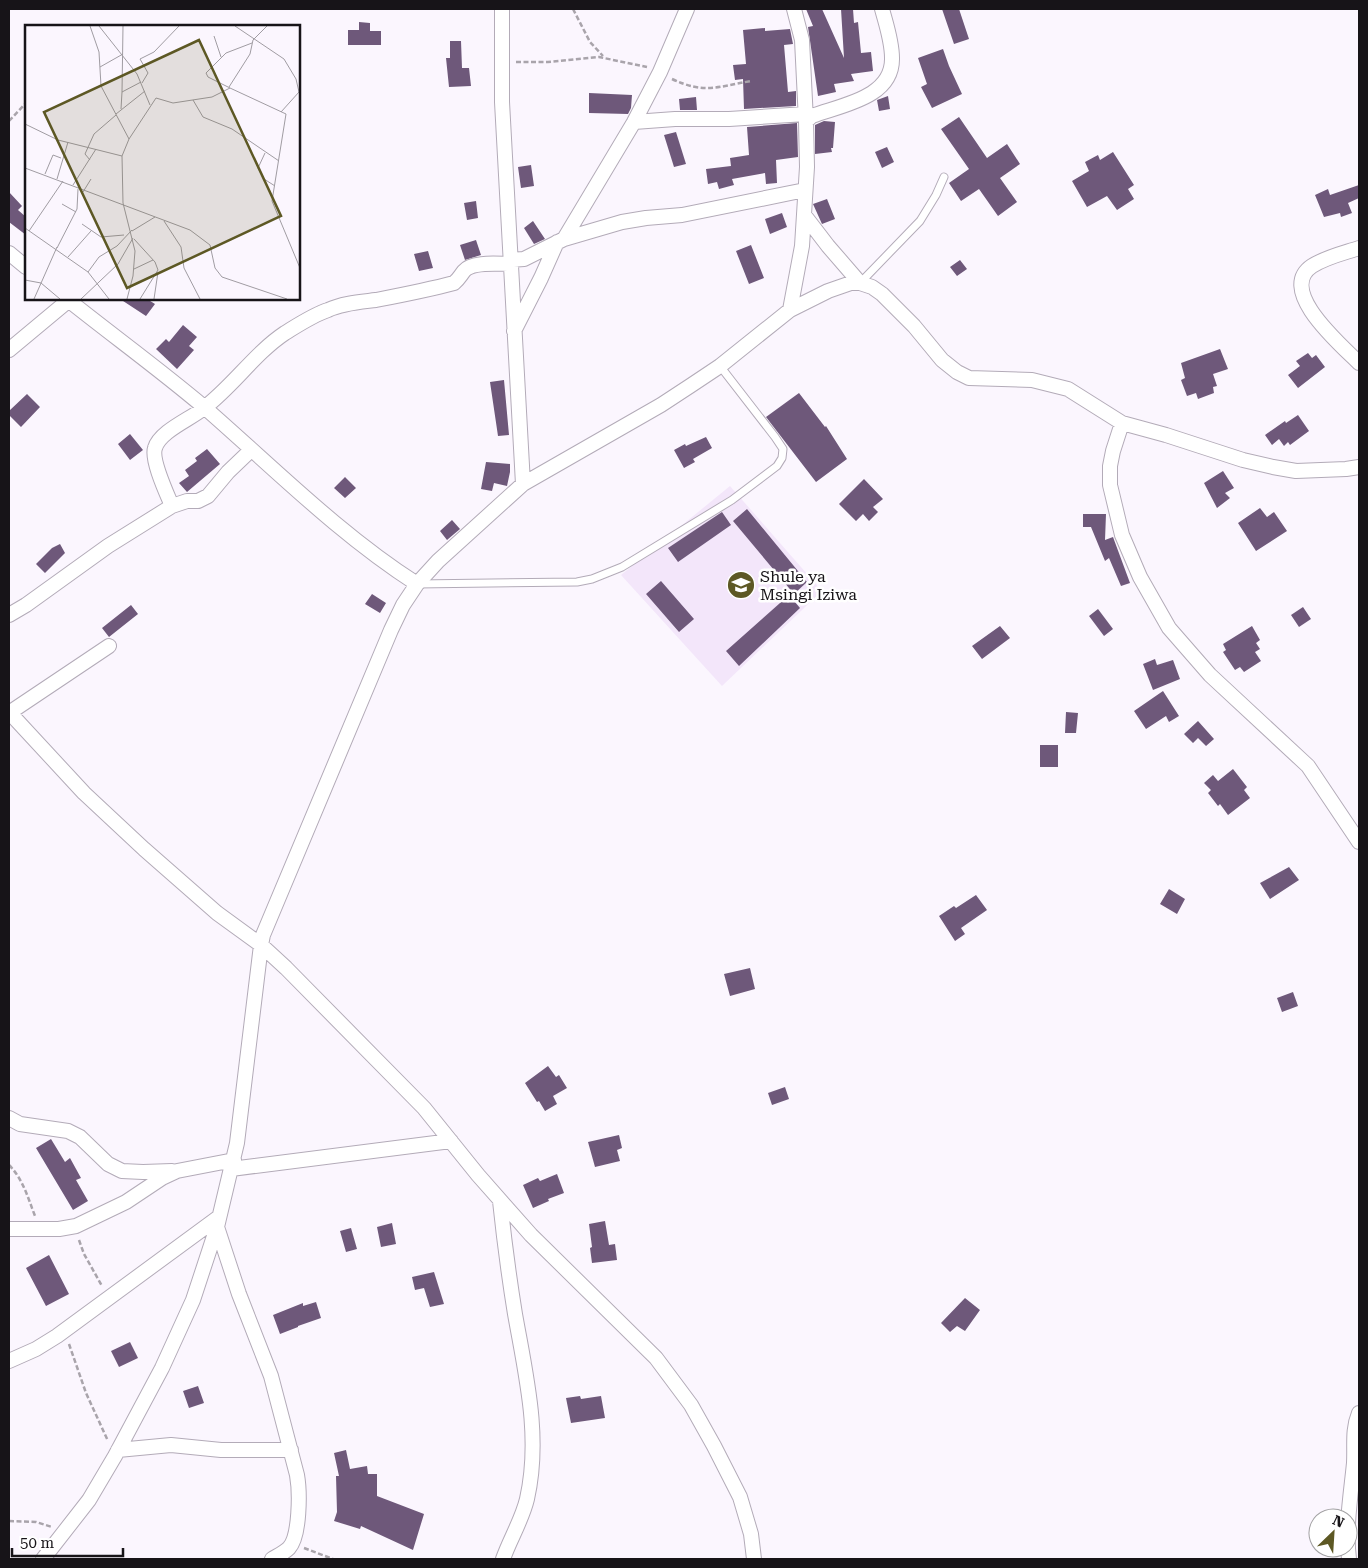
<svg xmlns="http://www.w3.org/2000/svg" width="1368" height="1568" font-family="'Roboto Serif',serif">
  <rect width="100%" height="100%" fill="#fbf6fe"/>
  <path fill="#f3e6fa" d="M730,486L822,591L722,686L621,575Z"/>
  <path fill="#6e587a" d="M806,9H822L844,58L841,9H853L854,23L858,22L861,53L871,52L873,71L851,74L854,81L834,84L836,92L818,96L808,27L813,26Z
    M942,9H959L969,39L954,44Z
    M359,22L370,23V31H381V45H348V30H359Z
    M765,28V31L790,29L793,44L784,45L788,92L796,91V106L744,109L743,79L735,80L733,65L746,64L743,30Z
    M450,41H461L462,68H469L471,86L449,87L446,58H450Z
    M943,49L949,66L962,94L932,108L921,87L927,84L918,58Z
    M589,93L632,95L631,108L628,114L589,113Z
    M888,96L890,109L879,111L877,100Z
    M696,97L697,110H680L679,99Z
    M959,117L987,158L1007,144L1020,164L1000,178L1017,202L998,216L979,189L961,201L949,183L969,169L941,129Z
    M824,121L835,122L833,148H831L832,152L815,154V125Z
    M797,123L798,157L776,160L777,183L766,184L765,173L732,179L734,185L719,189L717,182L708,184L706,169L731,166L730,158L749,155L747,127Z
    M676,132L686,164L674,167L664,135Z
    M887,147L894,162L882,168L875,152Z
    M1113,152L1134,185L1128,189L1134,199L1117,210L1107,196L1087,207L1072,181L1089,171L1085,162L1098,155L1100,160Z
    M531,165L534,186L521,188L518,167Z
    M1359,185V198L1348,203L1352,213L1341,217L1340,213L1324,217L1315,195L1328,189L1330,195Z
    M9,192L22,206L18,210L26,217V235L9,222Z
    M827,199L835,219L822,224L813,204Z
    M476,201L478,218L467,220L464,203Z
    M782,213L787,227L770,234L765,219Z
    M533,221L545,239L534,244L524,228Z
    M476,240L481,255L465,260L460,245Z
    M751,245L764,278L749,284L736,251Z
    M428,251L433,268L419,271L414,254Z
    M960,260L967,269L957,276L950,267Z
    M120,299H147L155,304L146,316Z
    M183,325L197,337L189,346L194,350L177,369L156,349L166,339L169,342Z
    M1220,349L1228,369L1213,374L1217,386L1213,387L1214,393L1198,399L1196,393L1187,396L1181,380L1185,378L1181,363Z
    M1308,353L1312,358L1316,355L1325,367L1298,388L1288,375L1300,366L1296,361Z
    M504,380L509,435L498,436L490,382Z
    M799,393L825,427L826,426L847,459L816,482L766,417Z
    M27,394L40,407L21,427L9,415V411Z
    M1298,415L1309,431L1290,445L1288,442L1284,446L1279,439L1272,445L1265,435L1285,421L1286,423Z
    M130,434L143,450L130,460L118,444Z
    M706,437L712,448L693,459L695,462L684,468L674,450L685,444L686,446Z
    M207,449L220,464L187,492L179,483L189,476L185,470L197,461L195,458Z
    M486,462L510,464V472L507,486L494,483L492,491L481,489Z
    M1223,471L1234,488L1225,493L1230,498L1217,508L1204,483Z
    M345,477L356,488L345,498L334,488Z
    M864,479L883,499L873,507L878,512L869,521L863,514L856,521L839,504Z
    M1260,508L1267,517L1274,512L1287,531L1256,551L1238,523Z
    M747,509L807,582L794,594L733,521Z
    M722,512L731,525L678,562L668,548Z
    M1083,514H1106L1105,540L1113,537L1130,583L1121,586L1109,558L1105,561L1091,527H1083Z
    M452,520L460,529L447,540L440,531Z
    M60,544L65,553L45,573L36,564L52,548Z
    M661,581L694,619L679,632L646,594Z
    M372,594L386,603L380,613L365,604Z
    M789,595L800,608L739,666L726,651Z
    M131,605L138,614L109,637L102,628Z
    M1303,607L1311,619L1299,627L1291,615Z
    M1098,609L1113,629L1104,636L1089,616Z
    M1000,626L1010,638L982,659L972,646Z
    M1252,626L1260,640L1256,643L1260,649L1255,652L1261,661L1244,672L1240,667L1235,670L1223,652L1226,650L1223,644Z
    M1155,659L1157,665L1173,660L1180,679L1153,690L1143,664Z
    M1163,691L1179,716L1169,722L1166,716L1146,729L1134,711Z
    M1066,712L1078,713L1076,733H1065Z
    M1198,721L1214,739L1206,746L1198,738L1193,743L1184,734Z
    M1040,745H1058V767H1040Z
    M1233,769L1247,787L1244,790L1250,798L1228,815L1220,804L1218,806L1208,793L1211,790L1204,783L1213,775L1218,781Z
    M1289,867L1299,880L1270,899L1260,883Z
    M1169,889L1185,899L1177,914L1160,904Z
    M976,895L987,910L961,928L965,934L955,941L939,916L954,906L956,908Z
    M750,968L755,989L730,996L724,974Z
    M1293,992L1298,1006L1282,1012L1277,998Z
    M548,1066L556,1077L559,1075L567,1088L553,1096L557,1104L545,1111L539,1101L537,1102L525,1083Z
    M785,1087L789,1099L772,1105L768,1093Z
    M619,1135L622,1148L617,1150L620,1161L595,1167L588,1142Z
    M51,1139L65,1162L70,1158L81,1178L76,1180L88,1201L73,1210L36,1148Z
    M557,1174L564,1193L548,1199L549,1201L533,1208L523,1185L538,1178L540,1181Z
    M605,1221L609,1245L615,1244L617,1260L592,1263L590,1248L592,1247L589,1224Z
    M392,1223L396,1244L381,1247L377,1227Z
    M351,1228L357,1249L346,1252L340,1231Z
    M49,1255L69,1294L46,1306L26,1268Z
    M434,1272L444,1304L430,1307L424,1288L415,1290L412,1277Z
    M965,1298L980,1310L965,1331L957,1326L950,1332L941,1323Z
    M316,1302L321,1318L298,1326V1327L280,1334L273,1315L303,1303V1306Z
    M130,1342L138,1358L119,1367L111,1351Z
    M198,1386L204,1403L189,1408L183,1391Z
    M580,1396L581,1399L601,1396L605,1418L571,1423L566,1398Z
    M346,1450L350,1469L367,1466L368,1474H377V1496L424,1514L413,1550L361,1526L360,1529L334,1521L337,1512L336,1476H339L334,1453Z"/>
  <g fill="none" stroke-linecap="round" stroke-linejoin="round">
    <defs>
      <path id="service" d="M860,283L920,221L936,195L944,177
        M417,584L577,582L592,579L622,567L732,500L777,466L782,458L783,449L775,437L720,366"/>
      <path id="minor" d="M502,9V102L523,484
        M806,121L812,116C841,105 893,98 892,58C892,41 886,24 882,9
        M634,122L660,72L687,9
        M805,216L828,246L860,283
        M564,239L634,122L675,119H729L806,114
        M1359,248C1344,253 1326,257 1312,266C1276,290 1341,345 1359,363
        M9,253L26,267
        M510,260L524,259L564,239L622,222L646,218L682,215L805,190
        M67,299C112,335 159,369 204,407C274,468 339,534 417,584
        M790,310L802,246L807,167L806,121L802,40L794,9
        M514,331L541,278L557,242
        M9,350L69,300
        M1122,423L1113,451L1110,466V485L1122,535L1140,577L1169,628L1210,675L1308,766L1359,842
        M172,506C167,494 151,460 155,448C160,431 191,419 204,408C233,386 255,353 285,333C298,325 313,315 328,310C343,303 360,302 376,300C402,295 428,290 454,283C459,279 460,276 464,271C472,261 499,264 510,264
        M9,615L26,605L108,546L172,506L187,501H198L208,496L228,472L251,450
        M9,712L84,793L144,849L217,913L261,945L286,968L424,1108L478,1175L531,1235L656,1358L691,1405L714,1446L740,1497L751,1534L754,1559
        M9,713L109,646
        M9,1118L20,1124L68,1131L80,1137L108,1164L122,1171L143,1172L172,1171
        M231,1169L451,1141
        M500,1201C504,1239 509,1277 515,1314C526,1376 541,1437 527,1499C522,1520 510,1539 503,1559
        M217,1227L239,1294L271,1376L297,1475C300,1492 300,1536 289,1548C284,1553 277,1556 272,1559
        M9,1229H59L76,1226L126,1202L162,1178L177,1171L234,1160
        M9,1361L36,1349L57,1336L219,1217
        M118,1450L171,1445L221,1450H291
        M43,1559L89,1500L115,1456L162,1368L193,1300L217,1227L237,1143L261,945L263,935L391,630L403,605L417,584L438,561L523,484L661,405L690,386L720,366L790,310L828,291L851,283H860L872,287L882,294L914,326L942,360L957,372L969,378L1032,380L1068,389L1122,423L1166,435L1243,460L1273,467L1296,471L1346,469L1359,467
        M1349,1559C1345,1528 1351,1494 1354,1463C1355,1445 1352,1430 1359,1413"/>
    </defs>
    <use href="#service" stroke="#b3abb8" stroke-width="9"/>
    <use href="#minor" stroke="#b3abb8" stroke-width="16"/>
    <path stroke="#a9a4ab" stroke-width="2.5" stroke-dasharray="5 2.5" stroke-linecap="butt" d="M573,9L590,42L603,56
      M516,62H548L599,57L647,67
      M672,79C704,94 717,87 751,81
      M9,121L26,103
      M9,1165C23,1179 28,1198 35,1216
      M79,1240L84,1254L102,1286
      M69,1344L86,1393L108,1441
      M9,1521L36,1522L52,1527
      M304,1548L333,1559"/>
    <use href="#service" stroke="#fff" stroke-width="7"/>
    <use href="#minor" stroke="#fff" stroke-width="14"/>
  </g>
  <defs>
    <symbol id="school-disc" viewBox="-11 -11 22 22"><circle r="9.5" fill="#5d5824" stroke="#fff"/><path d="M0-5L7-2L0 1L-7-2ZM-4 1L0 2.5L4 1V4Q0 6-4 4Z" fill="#fff"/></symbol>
  </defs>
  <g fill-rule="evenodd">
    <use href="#school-disc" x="725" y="569" width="32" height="32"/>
  </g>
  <g text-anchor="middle" stroke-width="5" stroke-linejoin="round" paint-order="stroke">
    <g font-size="16" fill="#171418" stroke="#fff" text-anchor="start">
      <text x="760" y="582">Shule ya<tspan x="760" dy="18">Msingi Iziwa</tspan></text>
    </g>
  </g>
  <g transform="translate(25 25)">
    <rect width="275" height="275" fill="#fbf6fe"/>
    <path fill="none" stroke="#a09ca2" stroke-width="1" d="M65,1L74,27L76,61L104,114M74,1L112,49L125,80M210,1L259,34L271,54L274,67M189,11L196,32M75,42L98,29M117,58L123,48L115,34L129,27L154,1M204,62L225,29L228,15L242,1M205,63L183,52L181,48L201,28L227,18M97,67L98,1M168,75L178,92L207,104L254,136M96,84L97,67L116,57M256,87L274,67M91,89L120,66M0,99L33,115L97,131M240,128L233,143L239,154L250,161M65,135L60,129L69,109L91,90M0,143L165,205L185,220L190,243L197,252L262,274M20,149L28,130L36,133M32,154L43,117M48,160L71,124M58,167L66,154M37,179L51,187M139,196L156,222L159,243L175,274M57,199L76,212L99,210M0,203L63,247L84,274M4,206L38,156M107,206L130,192M109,214L130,237L133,245L115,274M32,223L52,184L53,164M43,232L66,206M109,244L128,235M63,247L74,232L92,221L107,205M0,255L16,258L35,274M9,274L32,222M56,274L93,239L108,213M102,274L108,251L110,226L98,178L97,131L104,114L131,73L148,78L187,72L205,63L261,89L247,176L275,243M129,274L133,247"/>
    <path fill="#5d5824" fill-opacity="0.15" stroke="#5d5824" stroke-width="2.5" d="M174,15L256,191L102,263L19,87Z"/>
    <rect width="275" height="275" fill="none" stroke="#171418" stroke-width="2.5"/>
  </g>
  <rect width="1368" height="1568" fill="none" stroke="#171418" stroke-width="20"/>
  <g transform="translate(1333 1533) rotate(25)"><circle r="24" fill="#ffffff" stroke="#a2a1a3"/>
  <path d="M0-4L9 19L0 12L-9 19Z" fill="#5d5824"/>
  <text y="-8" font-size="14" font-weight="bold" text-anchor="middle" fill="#171418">N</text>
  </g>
  <path d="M12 1548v8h111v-8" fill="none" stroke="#171418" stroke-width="2.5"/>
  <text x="20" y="1548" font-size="15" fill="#171418" stroke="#ffffff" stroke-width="4" paint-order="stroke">50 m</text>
</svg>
